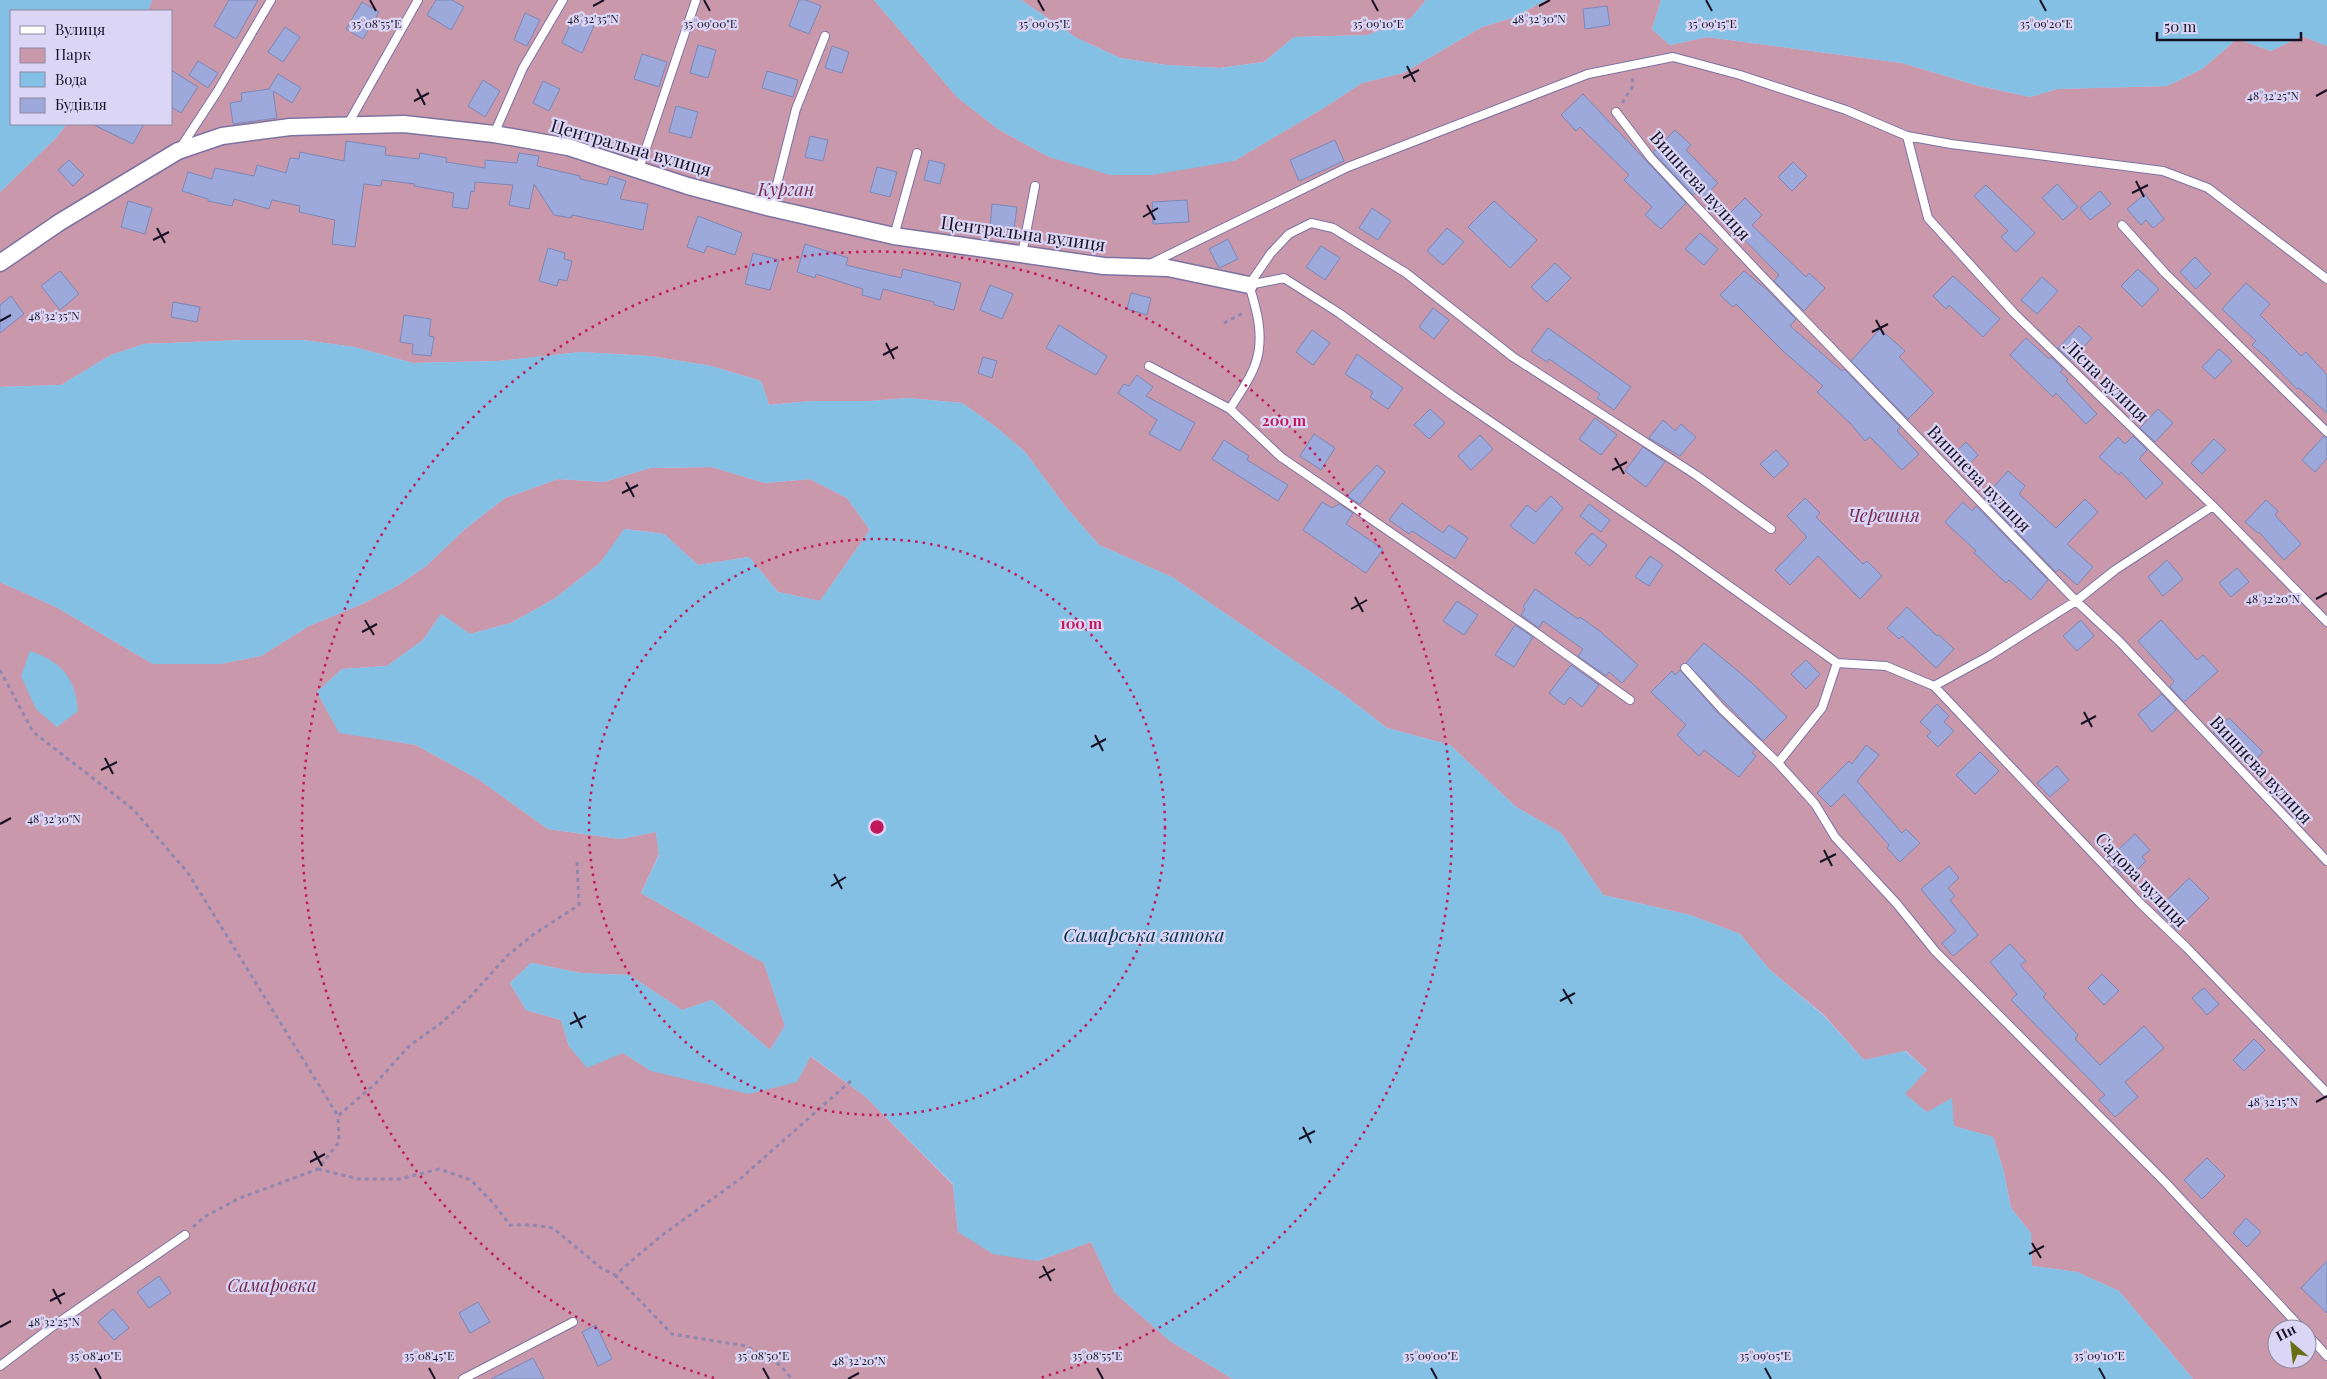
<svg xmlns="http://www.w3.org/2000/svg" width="2327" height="1379" font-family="'Playfair Display',serif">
  <rect width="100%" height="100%" fill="#d0c5fb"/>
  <path fill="#c999ab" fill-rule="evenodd" d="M152,0H874L957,97L998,129L1049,157L1234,161L1322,109L1362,83L1403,73L1482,27L1512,18L1546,0H1661L1652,29L1670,45L1707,37L1902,63L1976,85L2030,97L2057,89L2167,86L2202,69L2237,39L2271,51L2302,36L2327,46V1379H2193L2119,1291L2077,1272L2032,1266L2031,1233L2011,1208L2003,1169L1993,1137L1954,1126L1927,1112L1904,1094L1927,1070L1906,1051L1864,1060L1824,1015L1770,970L1740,934L1690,915L1603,895L1561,833L1516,807L1450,745L1387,728L1343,694L1172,577L1099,545L1065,506L1025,452L996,427L962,403L908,398L871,401H812L769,405L761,381L711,366L650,356L581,352L498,361L413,363L354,347L303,340H244L144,344L111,355L61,385L0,387V192L54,140L67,124H171V11H148ZM2277,1329H2307V1359H2277Z
    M1021,0H1426L1411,18L1368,35L1294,37L1264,62L1220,68L1166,65L1120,58L1077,38Z
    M712,467L765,483L810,479L847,498L870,530L820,601L778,592L749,557L698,565L664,534L625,529L600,563L554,599L511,623L470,634L441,614L423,640L387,666L342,669L317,692L339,732L416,745L478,779L548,829L620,839L656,832L659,854L641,893L764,963L785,1026L770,1050L712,1000L682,1010L629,975L581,973L531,963L510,983L526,1010L561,1020L569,1046L623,1053L651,1071L810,1056L866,1097L953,1185L958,1232L1037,1261L1091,1242L1115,1293L1170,1341L1233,1379H0V582L56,607L153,664H219L261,656L309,626L362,604L397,586L426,566L465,529L505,498L558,479L604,482L650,468Z"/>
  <path fill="#83c0e3" d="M0,0H152L148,11H11V124H67L54,140L0,192Z
    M874,0H1021L1077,38L1120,58L1166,65L1220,68L1264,62L1294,37L1368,35L1411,18L1426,0H1546L1512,18L1482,27L1403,73L1362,83L1322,109L1234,161L1152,175H1110L1049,157L998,129L957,97Z
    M1661,0H2327V46L2302,36L2271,51L2237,39L2202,69L2167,86L2057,89L2030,97L1976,85L1902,63L1707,37L1670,45L1652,29Z
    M244,340H303L354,347L413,363L498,361L581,352L650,356L711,366L761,381L769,405L812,401H871L908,398L962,403L996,427L1025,452L1065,506L1099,545L1172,577L1343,694L1387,728L1450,745L1516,807L1561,833L1603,895L1690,915L1740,934L1770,970L1824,1016L1864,1060L1905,1051L1927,1070L1905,1094L1927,1112L1952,1098L1954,1126L1993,1137L2003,1169L2011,1208L2031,1233L2032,1266L2077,1272L2119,1291L2193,1379H1233L1170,1341L1115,1293L1091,1242L1037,1261L993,1254L958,1232L953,1184L866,1097L811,1056L797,1082L749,1094L651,1071L623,1053L587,1068L569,1046L561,1020L526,1010L510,983L531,963L581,973L629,975L682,1010L712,1000L770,1050L785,1026L764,963L641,893L659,855L656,832L620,839L548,829L478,779L416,745L339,733L317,692L342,669L387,666L423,640L441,614L470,634L511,623L554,599L600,563L624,529L664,534L698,565L749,557L778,592L820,601L870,530L847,498L810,479L765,483L712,467L650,468L604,482L558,479L505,498L465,529L426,566L397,586L362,604L309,626L261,656L219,664H153L56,607L0,582V387L61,385L111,355L144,344Z
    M30,651C62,662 75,677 78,711L57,727L36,709L21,676Z"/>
  <path fill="#9da9db" stroke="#7c87b7" d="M229,0H258L236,39L214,26Z
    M436,0H452L464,7L451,30L427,15Z
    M799,0H806L821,6L809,34L789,26Z
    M362,2L379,12L363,39L346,29Z
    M1607,6L1610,25L1585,29L1583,9Z
    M525,13L540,20L527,46L514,40Z
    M574,16L594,26L582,53L562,43Z
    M285,27L300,37L283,62L268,52Z
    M698,45L716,50L708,78L690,73Z
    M832,46L849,52L842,73L825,68Z
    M642,54L667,62L659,87L634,79Z
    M198,61L218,73L208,88L189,75Z
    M171,70L198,87L181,113L171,107Z
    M767,71L798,80L793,97L762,88Z
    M278,74L301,88L292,103L273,91L277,118L233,124L230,103L242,101L241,93L269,89Z
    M483,80L500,91L485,117L468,106Z
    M543,81L560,89L549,111L533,103Z
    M1583,94L1686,203L1661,229L1645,215L1652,207L1624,180L1629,175L1580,127L1576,131L1561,115Z
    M676,106L698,112L691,138L669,132Z
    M92,124H144L133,144Z
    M1675,130L1691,145L1686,150L1718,183L1704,197L1697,191L1693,195L1653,152Z
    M810,136L828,140L823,161L805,157Z
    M1335,140L1344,161L1299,181L1290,160Z
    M346,141L386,147L385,155L419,159L420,153L447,158L446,162L485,168V160L517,163L519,153L539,156L537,166L580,176V179L607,185L610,176L626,181L620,199L648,204L643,230L572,215L571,218L554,215L534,184L529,209L509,205L513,185L475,182L474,192L471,191L468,209L452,207L454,193L414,186L415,184L382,180L381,186L364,184L355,247L332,244L335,220L299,212L300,206L272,200L269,209L234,199L232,206L208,201V199L182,191L188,172L212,179L215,168L254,176L257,165L286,173L290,158L299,159L300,152L344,161Z
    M69,160L84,175L73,186L58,170Z
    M929,160L945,164L940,184L924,180Z
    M1793,162L1807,176L1792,191L1778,177Z
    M877,167L897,172L890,197L870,192Z
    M2057,184L2078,207L2063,220L2042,198Z
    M1986,185L2035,233L2016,252L2001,237L2008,231L1974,196Z
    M2100,191L2111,204L2090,220L2080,208Z
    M2145,194L2164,219L2153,228L2146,220L2141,225L2127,209Z
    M1745,198L1762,215L1752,225L1806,277L1809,273L1825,288L1804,311L1774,281L1779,275L1724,219Z
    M1187,200L1189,222L1153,224L1152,202Z
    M128,201L152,208L145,234L121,227Z
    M1494,201L1537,240L1510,268L1468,227Z
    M992,204L1017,207L1014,230L990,227Z
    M1372,208L1391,221L1378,240L1359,228Z
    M698,216L742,233L735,255L707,246L704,253L687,247Z
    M1447,228L1464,242L1443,265L1427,251Z
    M1700,233L1718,249L1704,265L1685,249Z
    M1228,239L1238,259L1219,268L1209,249Z
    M805,244L848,258L846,265L901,278L903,269L961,283L954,310L934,305V302L883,289L880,300L862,295L863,289L816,274L815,278L797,272Z
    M1321,246L1340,258L1325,280L1306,267Z
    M548,248L565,253L564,259L572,261L567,281L559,279L557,286L539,281Z
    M753,253L779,260L770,290L745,284Z
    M2195,257L2211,274L2196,289L2180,272Z
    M1555,263L1571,278L1547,302L1531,287Z
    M2138,269L2159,289L2142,307L2121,286Z
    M60,271L79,294L60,310L41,286Z
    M1744,271L1766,289L1796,319L1790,326L1842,371L1844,369L1900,427L1897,431L1919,454L1902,470L1870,437L1865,441L1851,424L1817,392L1823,386L1783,351L1736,304L1733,307L1720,295Z
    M1953,276L2000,319L1983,337L1949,305L1946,309L1933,296Z
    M2042,277L2058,291L2037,314L2021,300Z
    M2246,283L2270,304L2260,315L2301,356L2306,352L2327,375V413L2299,388L2297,389L2267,358L2252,345L2256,341L2222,309Z
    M990,285L1013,294L1002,319L980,310Z
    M1131,293L1151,298L1147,315L1127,309Z
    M11,296L24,314L0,333V305Z
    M173,302L200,307L197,322L171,317Z
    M1433,308L1449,320L1434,339L1419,327Z
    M404,315L431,319L429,336L434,337L431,356L412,354L413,344L400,342Z
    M1059,325L1107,356L1096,375L1046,348Z
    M2079,326L2092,338L2071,360L2058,348Z
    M1548,328L1631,387L1614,410L1597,398L1600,394L1549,359L1547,362L1531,351Z
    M1880,329L1905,351L1899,357L1934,393L1908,419L1851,361Z
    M1312,330L1330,343L1313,365L1296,352Z
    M2026,338L2049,359L2051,357L2063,369L2060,372L2068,379L2066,381L2097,414L2086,424L2056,393L2053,397L2010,355Z
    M2219,349L2232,361L2215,379L2202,367Z
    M1357,354L1403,388L1388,409L1370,397L1373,392L1345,374Z
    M983,357L997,361L992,378L978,373Z
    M1137,375L1153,387L1146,396L1195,423L1180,451L1149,434L1157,420L1118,393L1124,384L1129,386Z
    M1430,409L1445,423L1429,439L1414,425Z
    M2158,409L2173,423L2155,442L2140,428Z
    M1595,418L1617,435L1601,455L1579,439Z
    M1663,420L1675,431L1681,424L1696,437L1680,456L1649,438Z
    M1314,434L1335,448L1321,470L1300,456Z
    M1480,435L1493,449L1471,470L1458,456Z
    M2133,436L2147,450L2139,459L2163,483L2146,499L2121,472L2119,475L2099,457L2118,437L2125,444Z
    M2324,436L2327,438V458L2315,472L2302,460Z
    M2214,439L2226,450L2202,474L2191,463Z
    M1224,440L1249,456L1247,460L1288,485L1278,501L1212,459Z
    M1966,442L1978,455L1962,471L1950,458Z
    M1643,447L1665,462L1646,487L1625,471Z
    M1776,450L1789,464L1774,478L1760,464Z
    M1377,465L1385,472L1360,504L1347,496Z
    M2008,471L2025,486L2019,494L2056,528L2085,499L2098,512L2067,544L2093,567L2077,585L2059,569L2056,572L1984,498Z
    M1551,496L1563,508L1534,544L1510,526L1527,505L1536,512Z
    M1805,498L1820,513L1816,517L1863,564L1867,561L1882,576L1860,599L1818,556L1790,585L1775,570L1807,537L1787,516Z
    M2266,500L2278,511L2275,515L2301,544L2284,560L2259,532L2258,533L2245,522Z
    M1322,502L1332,508L1339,504L1353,513L1346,524L1383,549L1366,573L1303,530Z
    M1963,502L1972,511L1976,506L2048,580L2031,600L2009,580L2006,583L1974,553L1976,551L1945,522Z
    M1402,503L1443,533L1449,525L1468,538L1455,559L1412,531L1409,534L1389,520Z
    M1589,504L1610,520L1601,532L1580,516Z
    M1592,533L1607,545L1590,566L1575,553Z
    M1650,556L1663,565L1649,586L1635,577Z
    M2167,560L2183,579L2163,596L2148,577Z
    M2237,568L2249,582L2231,597L2219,583Z
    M1535,589L1578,619L1580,617L1601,632L1638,665L1622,683L1609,672L1606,676L1578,656L1583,649L1543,621L1539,628L1521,615L1525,609L1523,607Z
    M1457,601L1478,615L1464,635L1443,621Z
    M1907,607L1937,636L1939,635L1954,649L1936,668L1902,636L1899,639L1887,628Z
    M2081,620L2094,636L2077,651L2063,636Z
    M2161,620L2197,660L2203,655L2218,671L2184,702L2170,687L2174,681L2138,641Z
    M1515,625L1533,637L1514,667L1495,655Z
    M1704,643L1751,682L1787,717L1763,741L1686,663Z
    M1806,660L1820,674L1806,689L1791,674Z
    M1571,665L1599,685L1582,707L1570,697L1564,705L1549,693Z
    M1680,670L1718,713L1755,749L1752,753L1756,756L1739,777L1704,750L1699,756L1677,735L1686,725L1651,692L1672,671L1675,675Z
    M2162,694L2176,710L2152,732L2138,714Z
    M1937,704L1949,716L1944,722L1954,731L1938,747L1927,736L1931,732L1920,722Z
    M2229,718L2263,752L2249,768L2213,732Z
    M1866,745L1879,755L1857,781L1902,833L1906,829L1920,843L1900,862L1887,848L1889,845L1844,794L1831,807L1817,793L1849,761L1852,764Z
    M1980,752L1999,771L1975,794L1956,775Z
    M2057,766L2069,780L2050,797L2037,783Z
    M2135,834L2150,850L2142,857L2146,861L2135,872L2129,865L2121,873L2108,859Z
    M1949,866L1959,878L1948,888L1955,896L1950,900L1978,935L1953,956L1942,943L1956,931L1921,889Z
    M2189,878L2209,898L2177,930L2157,910Z
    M2010,944L2026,961L2020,965L2046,994L2043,997L2078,1035L2075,1039L2100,1065L2144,1026L2164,1048L2125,1082L2138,1097L2115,1117L2099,1100L2105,1095L2011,1000L2017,994L1990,962Z
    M2102,974L2119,991L2104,1005L2088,988Z
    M2204,988L2219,1004L2207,1015L2192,998Z
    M2254,1039L2265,1050L2244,1071L2233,1060Z
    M2207,1158L2225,1176L2202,1199L2184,1180Z
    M2246,1218L2261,1232L2247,1247L2233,1233Z
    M2327,1261V1313L2301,1288Z
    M159,1276L171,1293L149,1308L137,1292Z
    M478,1302L490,1322L470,1333L459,1313Z
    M113,1309L129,1328L114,1340L98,1322Z
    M596,1325L612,1359L598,1366L582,1332Z
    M533,1358L544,1379H491Z"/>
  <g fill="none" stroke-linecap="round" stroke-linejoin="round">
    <defs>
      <path id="lane" d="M1616,112L1651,158L1760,274L2076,601L2119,641L2327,861
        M348,124L418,0
        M494,134L523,68L563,0
        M1907,136L1928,218L2014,313L2213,506L2327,622
        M181,147L217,92L271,0
        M639,169L696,0
        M771,208L796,109L825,36
        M2122,225L2165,273L2327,432
        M894,236L917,153
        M1022,254L1035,186
        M1152,263L1348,167L1588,74L1673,57L1740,75L1846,110L1907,136L1951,144L2163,171L2208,188L2327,279
        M1249,285L1284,278L1339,313L1453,396L1676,548L1837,663
        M1249,285L1271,253L1289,234L1311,223L1333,228L1406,273L1513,357L1696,475L1771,529
        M1149,366L1230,409L1281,457L1528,627L1630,700
        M1230,409C1238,395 1250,380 1255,365C1265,338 1257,310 1249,285
        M1685,668L1722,709L1778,763L1815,804L1835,837L1897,904L1935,951L2165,1182L2302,1329
        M1934,686L2140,903L2186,947L2327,1093
        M1778,763L1822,708L1837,663L1886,666L1934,686L1989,656L2076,601L2115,570L2213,506
        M2307,1334L2327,1356
        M0,1366L49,1329L185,1235
        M463,1379L573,1322"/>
      <path id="street" d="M0,263L60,222L178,151L222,136L290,127L404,124L494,134L568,147L688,186L771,208L894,236L1104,266L1168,268L1249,285"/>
    </defs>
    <use href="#lane" stroke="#7d72a2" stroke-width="10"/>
    <use href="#street" stroke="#7d72a2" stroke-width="19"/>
    <path stroke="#9087b1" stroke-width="3" stroke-dasharray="4 4" stroke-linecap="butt" d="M1622,103L1633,86L1632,77
      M1224,323L1243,313
      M0,670L33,732L133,809L188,873L338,1116
      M318,1169L359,1179H400L439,1169L471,1180L493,1203L510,1225H532L553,1228L601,1268L615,1275L661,1236L740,1179L853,1079
      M193,1227L204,1217L240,1198L318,1169L339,1142L338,1116L375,1084L409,1046L440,1024L471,996L507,956L534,934L579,905L577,861
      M615,1275L672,1334L746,1346L780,1365L792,1379"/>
    <use href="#lane" stroke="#fff" stroke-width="8"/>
    <use href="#street" stroke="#fff" stroke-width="16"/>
  </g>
  <path fill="none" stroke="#161224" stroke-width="2" d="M370,0L376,11M704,0L710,11M1038,0L1044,11M1372,0L1378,11M1706,0L1712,11M2040,0L2046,11M593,6L604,0M1539,6L1550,0M1407,66L1415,82M1403,78L1419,70M417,89L425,105M2316,96L2327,90M414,101L429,93M2136,181L2144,197M2132,193L2148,185M1147,205L1155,220M1143,217L1158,208M157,228L165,243M153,240L169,232M1876,320L1884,335M0,321L11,315M1872,332L1888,324M886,343L894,359M883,355L898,347M1615,458L1624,474M1612,470L1627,462M626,482L634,497M622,493L638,485M1355,597L1363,612M2316,599L2327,593M1351,609L1367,600M365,620L374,635M362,632L377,624M2084,712L2092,727M2081,724L2096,716M1095,735L1103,751M1091,747L1106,739M105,758L113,774M101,770L117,762M0,824L11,818M1824,850L1832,866M1820,862L1836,854M834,874L842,889M831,886L846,877M1563,989L1572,1004M1560,1001L1575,993M574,1012L582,1028M570,1024L586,1016M2316,1102L2327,1096M1303,1127L1311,1143M1299,1139L1315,1131M314,1151L322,1166M310,1162L325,1154M2032,1243L2041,1258M2029,1254L2044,1246M1043,1266L1051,1281M1039,1278L1055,1269M53,1289L61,1304M50,1301L65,1293M0,1327L11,1321M95,1368L101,1379M429,1368L435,1379M763,1368L769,1379M1097,1368L1103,1379M1431,1368L1437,1379M1765,1368L1771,1379M2099,1368L2105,1379M848,1379L859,1373"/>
  <g fill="none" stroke="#c2185b" stroke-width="2.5" stroke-dasharray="2.5 5">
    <circle cx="877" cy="827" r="288"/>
    <path d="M714 1378A575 575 0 1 1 1040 1378"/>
  </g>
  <g text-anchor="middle" stroke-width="4.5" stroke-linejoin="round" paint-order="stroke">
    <g font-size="18" fill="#161224" stroke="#dcd6f6">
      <text transform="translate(631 148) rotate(16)" y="6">Центральна вулиця</text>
      <text transform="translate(1700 186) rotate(48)" y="6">Вишнева вулиця</text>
      <text transform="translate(1023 234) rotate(8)" y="6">Центральна вулиця</text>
      <text transform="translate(2106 381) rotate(44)" y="6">Лісна вулиця</text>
      <text transform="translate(1979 479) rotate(46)" y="6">Вишнева вулиця</text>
      <text transform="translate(2261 770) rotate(47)" y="6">Вишнева вулиця</text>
      <text transform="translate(2141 880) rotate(46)" y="6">Садова вулиця</text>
    </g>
    <g font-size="18" font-style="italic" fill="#732a4c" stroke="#dcd6f6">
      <text x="786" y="196">Курган</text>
      <text x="1884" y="522">Черешня</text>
      <text x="272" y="1292">Самаровка</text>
    </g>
    <g font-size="19" font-style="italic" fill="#00354c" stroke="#dcd6f6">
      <text x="1144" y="942">Самарська затока</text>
    </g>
  </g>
  <g font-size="12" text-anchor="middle" fill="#161224" stroke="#dcd6f6" stroke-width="4.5" stroke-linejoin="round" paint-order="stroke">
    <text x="593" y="23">48°32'35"N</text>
    <text x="1539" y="23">48°32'30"N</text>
    <text x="376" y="28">35°08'55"E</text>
    <text x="710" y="28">35°09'00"E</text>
    <text x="1044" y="28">35°09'05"E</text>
    <text x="1378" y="28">35°09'10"E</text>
    <text x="1712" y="28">35°09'15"E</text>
    <text x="2046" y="28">35°09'20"E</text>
    <text x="2273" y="100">48°32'25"N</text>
    <text x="54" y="320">48°32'35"N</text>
    <text x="2273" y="603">48°32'20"N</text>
    <text x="54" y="823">48°32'30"N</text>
    <text x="2273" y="1106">48°32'15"N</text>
    <text x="54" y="1326">48°32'25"N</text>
    <text x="95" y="1360">35°08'40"E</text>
    <text x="429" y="1360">35°08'45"E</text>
    <text x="763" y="1360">35°08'50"E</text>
    <text x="1097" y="1360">35°08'55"E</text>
    <text x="1431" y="1360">35°09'00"E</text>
    <text x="1765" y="1360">35°09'05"E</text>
    <text x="2099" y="1360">35°09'10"E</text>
    <text x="859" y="1365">48°32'20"N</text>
  </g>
  <circle cx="877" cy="827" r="8" fill="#c2185b" stroke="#dcd6f6" stroke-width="2.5"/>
  <g font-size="15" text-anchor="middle" font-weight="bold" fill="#c2185b" stroke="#dcd6f6" stroke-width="4.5" stroke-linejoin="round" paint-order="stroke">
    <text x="1284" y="426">200 m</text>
    <text x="1081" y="629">100 m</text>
  </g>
  <rect x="10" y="10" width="162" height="115" fill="#dcd6f6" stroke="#8d88a2"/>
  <rect x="20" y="26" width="25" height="8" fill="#ffffff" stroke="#8d88a2"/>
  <text x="55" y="35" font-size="15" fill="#161224">Вулиця</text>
  <rect x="20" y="48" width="25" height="15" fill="#c999ab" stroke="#8d88a2"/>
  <text x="55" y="60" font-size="15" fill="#161224">Парк</text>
  <rect x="20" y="72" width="25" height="15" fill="#83c0e3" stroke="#8d88a2"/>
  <text x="55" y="85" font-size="15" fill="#161224">Вода</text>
  <rect x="20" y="98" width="25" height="15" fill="#9da9db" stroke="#8d88a2"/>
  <text x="55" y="110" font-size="15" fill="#161224">Будівля</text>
  <g transform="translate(2292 1344) rotate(332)"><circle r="24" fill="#dcd6f6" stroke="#8d88a2"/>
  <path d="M0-4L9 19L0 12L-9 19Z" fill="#676e15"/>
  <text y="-8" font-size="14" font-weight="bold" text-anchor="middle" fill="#161224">Пн</text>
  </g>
  <path d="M2157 32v8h144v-8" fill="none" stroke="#161224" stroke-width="2.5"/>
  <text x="2164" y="32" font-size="15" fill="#161224" stroke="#dcd6f6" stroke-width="4" paint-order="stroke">50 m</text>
</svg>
